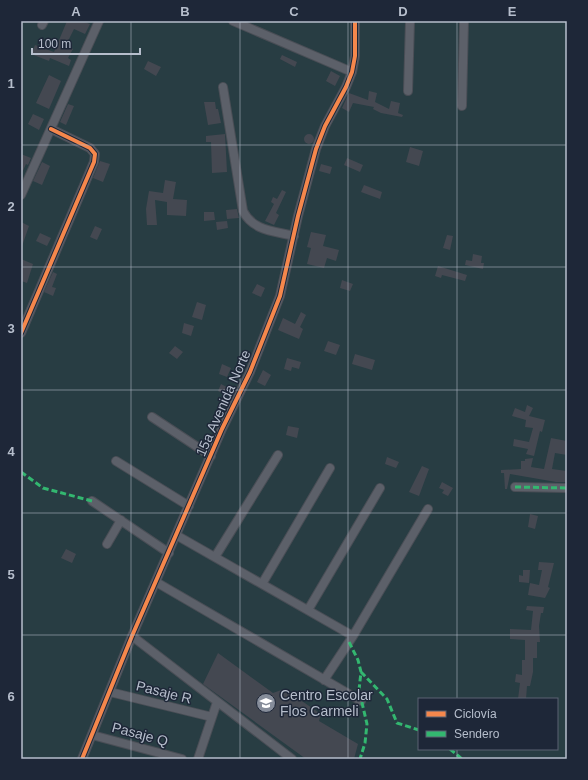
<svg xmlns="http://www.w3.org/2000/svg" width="588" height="780" font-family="Arial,sans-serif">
  <rect width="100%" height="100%" fill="#2c323c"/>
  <path fill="#283d43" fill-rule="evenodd" d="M21,21H567V759H21ZM419,699H557V749H419Z"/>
  <path fill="#444851" d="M67,21H82L90,24L85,34L74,29L66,45L73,49L68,58L71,60L69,66L50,58L49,61L31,54L35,45L54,52Z
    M282,55L297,62L295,67L280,59Z
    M148,61L161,67L156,76L144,69Z
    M331,71L340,76L335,86L326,81Z
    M49,75L61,81L49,109L36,103Z
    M369,91L377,93L375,102L389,109L391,101L400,103L398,113L403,115L402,117L381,113L373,109L374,107L353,103L349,112L342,108L349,93L368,100Z
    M204,102H215L216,109H218L221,123L208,125Z
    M68,104L74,106L66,125L60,122Z
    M33,114L44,119L39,130L28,124Z
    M304 139a5 5 0 1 1 10 0a5 5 0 1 1-10 0Z
    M225,134L227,172L212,173L211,142H206V136Z
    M410,147L423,151L419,166L406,162Z
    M21,154L31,158L28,165L26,164L21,175Z
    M347,158L363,165L360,172L344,165Z
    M100,161L110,164L103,182L93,178Z
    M42,162L50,166L42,185L33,181Z
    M321,164L332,167L330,174L319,171Z
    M165,180L176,182L173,199L187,200L186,216L167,215V202L155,200L157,225H147L146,209L149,191L163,193Z
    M364,185L382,192L380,199L361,192Z
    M282,190L286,192L276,213L279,215L274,225L265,221L274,204L271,202L273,197L277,199Z
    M237,209L239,218L227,219L226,210Z
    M204,212H214L215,220L204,221Z
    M227,221L228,228L217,230L216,222Z
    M21,222L29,226L22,246H21Z
    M95,226L102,229L97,240L90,237Z
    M311,232L326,235L323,246L339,250L336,261L327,258L324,268L307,264L311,248L307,247Z
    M40,233L51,238L47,246L36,241Z
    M447,235L453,236L450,250L443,248Z
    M473,254L482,256L481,263H484L483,269L465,265L466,260L472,261Z
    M21,259L33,264L27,283L21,281Z
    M438,266L467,275L465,281L442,275L441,278L435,276Z
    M53,272L57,274L52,287L56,288L53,296L44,292Z
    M342,280L353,284L350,291L340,288Z
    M257,284L265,288L261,297L252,293Z
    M197,302L206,305L202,320L192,317Z
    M301,312L306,315L300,327L303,329L299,339L278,330L283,318L295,324Z
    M184,323L194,326L191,336L182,333Z
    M328,341L340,345L336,355L324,351Z
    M175,346L183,352L177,359L169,353Z
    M355,354L375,360L372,370L352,364Z
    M287,358L301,362L299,369L292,367L291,371L284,369Z
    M222,364L231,368L227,377L219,374Z
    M263,370L271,375L265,386L257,382Z
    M221,384L234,391L230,397L218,391Z
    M527,405L533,408L529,416L545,420L542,432L540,431L534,456L526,454L528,449L513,446L514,439L529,442L533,428L525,427L526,420L512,416L515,408L525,412Z
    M288,426L299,428L297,438L286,435Z
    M551,438L567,441V455L555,453L552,469L567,471V482H556L510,474L507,489H505L504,473H501V470L521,469V461H525V459L533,458L531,467L544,469Z
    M387,457L399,462L396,468L385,464Z
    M422,466L429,469L419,496L409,492Z
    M442,482L453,488L448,496L442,493L444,490L439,488Z
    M530,514L538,516L535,529L528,527Z
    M66,549L76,554L72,563L61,558Z
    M539,562L554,563L548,587L550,588L545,598L528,595L530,583L539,585L542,570H538Z
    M523,570H530L529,583L519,582V575L523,576Z
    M527,606L544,607L543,613H541L539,626L540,642H537V658H533V672L530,686H527L526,699H518L520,683L515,682L516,674L522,675V660H525V640L510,639V629L531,630L533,611L526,610Z
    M218,653L273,693L284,689L321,714L319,721L358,744L354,759H306L203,684Z"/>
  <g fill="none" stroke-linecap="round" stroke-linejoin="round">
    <defs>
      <path id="street" d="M233,21L352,72
        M42,25L44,21
        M223,87L243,211C253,231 274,231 294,236
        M408,91L410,21
        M462,106L464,21
        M21,195L99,21
        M21,333L94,162L95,154L90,148L51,129
        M152,417L211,456
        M116,461L189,506
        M515,487L567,488
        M92,501L169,553
        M176,535L353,636
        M107,544L121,520
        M215,557L278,455
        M156,582L361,701
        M262,584L330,468
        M308,610L380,488
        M132,636L292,759
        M324,680L353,636L428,509
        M110,692L212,717
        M92,735L182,759
        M82,759L132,636L222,429L250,372L280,296L298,216L316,149L325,126L346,87L352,72L355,56V21
        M198,759L217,702"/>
    </defs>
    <use href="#street" stroke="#4a4e56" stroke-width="10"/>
    <use href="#street" stroke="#5c6069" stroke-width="8"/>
    <path stroke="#33b770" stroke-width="3" stroke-dasharray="6 3" stroke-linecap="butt" d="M21,472L43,488L92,501
      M515,487L567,488
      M349,642L358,660L361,672L359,690L367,724L365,743L360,759
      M361,672L387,699L397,723L419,730
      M450,749L462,759"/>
    <defs>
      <path id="cycleway" d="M21,333L94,162L95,154L90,148L51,129
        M82,759L132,636L222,429L250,372L280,296L298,216L316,149L325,126L346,87L352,72L355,56V21"/>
    </defs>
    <use href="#cycleway" stroke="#1e2738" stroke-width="6"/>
    <use href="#cycleway" stroke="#f5874c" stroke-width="4"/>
  </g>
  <path fill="none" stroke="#b6becc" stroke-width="1" stroke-opacity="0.55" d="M131,21V759M240,21V759M348,21V759M457,21V699M21,145H567M21,267H567M21,390H567M21,513H567M21,635H567M457,749V759"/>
  <defs>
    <symbol id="school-disc" viewBox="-11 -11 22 22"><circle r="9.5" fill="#868d9a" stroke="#1e2738"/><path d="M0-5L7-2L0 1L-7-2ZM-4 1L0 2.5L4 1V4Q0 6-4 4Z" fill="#fff"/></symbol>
  </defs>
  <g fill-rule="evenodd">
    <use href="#school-disc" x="255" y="692" width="22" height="22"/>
  </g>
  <g text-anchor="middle" stroke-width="3" stroke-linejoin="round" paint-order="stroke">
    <g font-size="14" fill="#b6becc" stroke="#1e2738">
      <text transform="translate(223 403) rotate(-66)" y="5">15a Avenida Norte</text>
      <text transform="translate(164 692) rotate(14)" y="5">Pasaje R</text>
      <text transform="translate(140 734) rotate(15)" y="5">Pasaje Q</text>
    </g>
    <g font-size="14" fill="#b6becc" stroke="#1e2738" text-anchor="start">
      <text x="280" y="700">Centro Escolar<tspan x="280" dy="16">Flos Carmeli</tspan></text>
    </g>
  </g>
  <rect width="588" height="780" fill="none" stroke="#1e2738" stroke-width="44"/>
  <rect x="418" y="698" width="140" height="52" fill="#1e2738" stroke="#5b6373"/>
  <rect x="426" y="711" width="20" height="6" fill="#f5874c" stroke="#5b6373"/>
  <text x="454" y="718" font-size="12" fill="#b6becc">Ciclovía</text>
  <rect x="426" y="731" width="20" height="6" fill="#33b770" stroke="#5b6373"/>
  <text x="454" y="738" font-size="12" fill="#b6becc">Sendero</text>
  <path d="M32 48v6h108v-6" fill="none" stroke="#b6becc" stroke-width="2"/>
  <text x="38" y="48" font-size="12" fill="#b6becc" stroke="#1e2738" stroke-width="3" paint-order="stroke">100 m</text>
  <rect x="22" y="22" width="544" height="736" fill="none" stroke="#b6becc" stroke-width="1.5"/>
  <g font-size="13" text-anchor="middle" font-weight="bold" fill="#b6becc">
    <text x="76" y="16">A</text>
    <text x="185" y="16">B</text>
    <text x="294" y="16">C</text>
    <text x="403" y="16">D</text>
    <text x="512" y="16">E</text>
    <text x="11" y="88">1</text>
    <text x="11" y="211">2</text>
    <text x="11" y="333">3</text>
    <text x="11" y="456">4</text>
    <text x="11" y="579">5</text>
    <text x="11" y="701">6</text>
  </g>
</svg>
